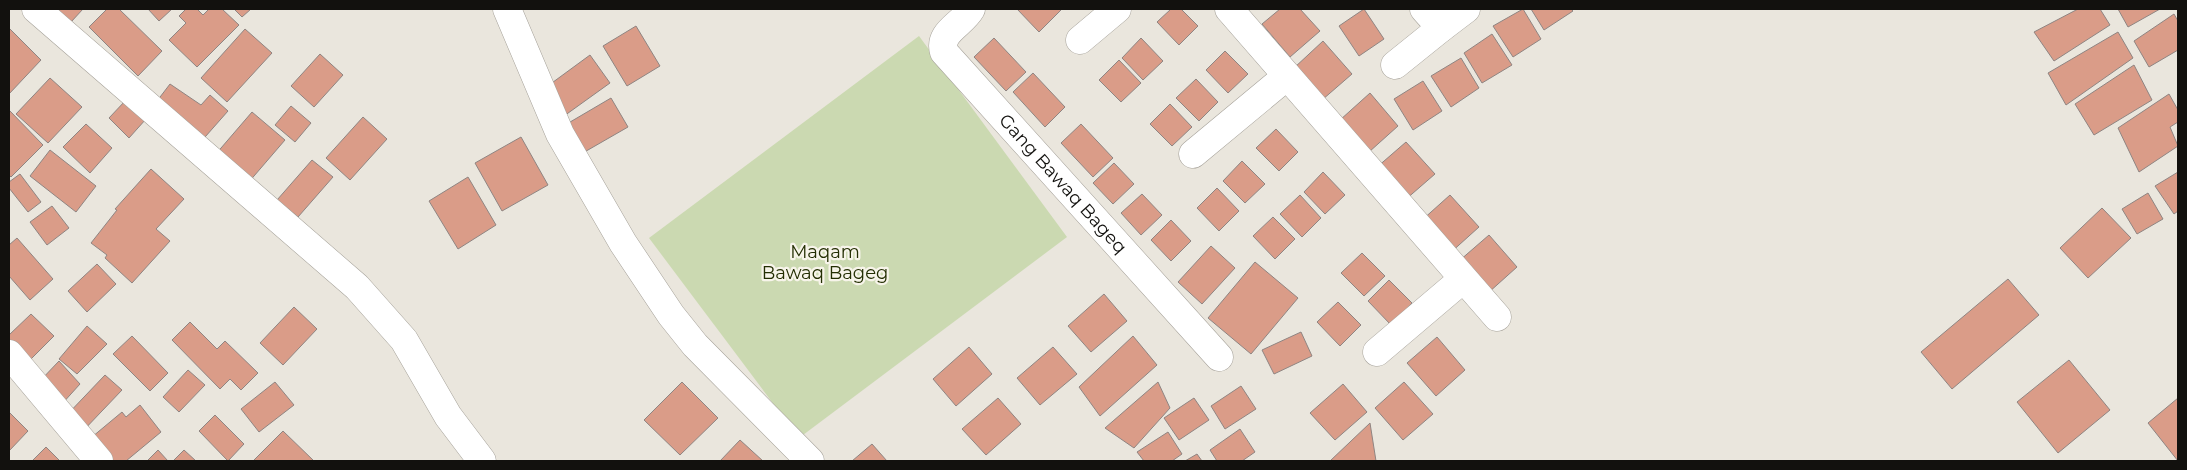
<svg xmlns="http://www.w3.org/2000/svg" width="2187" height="470" font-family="Montserrat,sans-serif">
  <rect width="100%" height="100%" fill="#eae6dd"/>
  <path fill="#cbd9b1" d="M919,36L1067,237L799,438L649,238Z"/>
  <path fill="#da9c88" stroke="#8f8582" d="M57,9H83L71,22Z
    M107,9H119L162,51L138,76L89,27Z
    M148,9H172L159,21Z
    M186,9H197L203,15L209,9H222L239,25L197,67L169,40L186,23L179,16Z
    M234,9H251L242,17Z
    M1017,9H1062L1039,32Z
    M1171,9H1181L1198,26L1179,45L1157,22Z
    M1280,9H1300L1320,31L1290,57L1262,24Z
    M1364,9L1384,39L1359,56L1339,26Z
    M1523,9L1541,39L1513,57L1493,26Z
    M1531,9H1571L1573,11L1544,30Z
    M2078,9H2100L2110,25L2054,61L2034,32Z
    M2118,9H2160L2128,27Z
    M2174,14L2178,21V50L2149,67L2134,41Z
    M636,26L660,66L627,86L603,46Z
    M9,28L41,60L9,94Z
    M245,29L272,53L227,102L201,78Z
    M2118,32L2133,58L2066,105L2048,73Z
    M1492,34L1512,65L1482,83L1464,53Z
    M994,38L1026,72L1006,91L974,57Z
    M1141,38L1163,61L1143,80L1122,58Z
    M1323,41L1352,74L1322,100L1294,68Z
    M1225,51L1248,74L1228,93L1206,70Z
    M320,54L343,75L314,107L291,86Z
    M590,55L610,83L564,116L545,88Z
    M1461,58L1479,88L1451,107L1431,76Z
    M1119,60L1141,83L1121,102L1099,80Z
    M2134,65L2152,100L2094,135L2075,104Z
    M1033,73L1065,107L1045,127L1013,92Z
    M50,78L82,107L48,143L16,114Z
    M1196,79L1218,102L1199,121L1176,98Z
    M1423,81L1442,111L1413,130L1394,99Z
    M170,84L201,105L210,95L228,111L198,145L157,101Z
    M1370,93L1398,126L1369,152L1340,120Z
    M2169,94L2178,110V122L2170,127L2178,146L2139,172L2118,128Z
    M611,98L628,127L581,154L565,125Z
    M126,100L146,119L129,138L109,118Z
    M1170,104L1192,127L1172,146L1150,124Z
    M291,106L311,123L295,142L275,125Z
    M9,110L43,145L11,177L9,175Z
    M252,112L285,140L248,183L215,155Z
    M363,117L387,139L350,180L326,158Z
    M86,124L112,148L90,173L63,147Z
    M1081,124L1113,158L1093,177L1061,143Z
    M1276,129L1298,152L1279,171L1256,148Z
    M521,137L548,185L502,211L475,163Z
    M1406,142L1435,174L1405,200L1376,168Z
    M50,150L96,186L76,212L30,176Z
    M312,160L333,177L298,217L277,200Z
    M1242,161L1265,184L1245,203L1223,181Z
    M1114,163L1134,184L1113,204L1093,183Z
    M151,169L184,199L156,229L170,241L132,283L105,258L107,255L91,243L117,210L115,209Z
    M1323,172L1345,195L1325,214L1304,192Z
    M2178,172V211L2174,214L2155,186Z
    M20,174L41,202L28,212L9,188V182Z
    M468,177L496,225L458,249L429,201Z
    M1217,188L1239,211L1219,231L1197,208Z
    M2148,193L2163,219L2137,234L2122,209Z
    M1142,194L1162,215L1141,235L1121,213Z
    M1300,195L1321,218L1302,237L1280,214Z
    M1450,195L1479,227L1449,254L1421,221Z
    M52,206L69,228L47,245L30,222Z
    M2102,208L2131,238L2088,278L2060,248Z
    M1273,217L1295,239L1275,259L1253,236Z
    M1171,220L1191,241L1171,261L1151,240Z
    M1489,235L1517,267L1488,293L1459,261Z
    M17,238L53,279L30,300L9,276V245Z
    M1211,246L1235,268L1202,304L1178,282Z
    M1362,253L1385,276L1364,296L1341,273Z
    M1255,262L1298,298L1251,354L1208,318Z
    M97,264L116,284L87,312L68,291Z
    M2008,279L2039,315L1952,389L1921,352Z
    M1389,280L1412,303L1391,325L1368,301Z
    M1104,294L1127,321L1091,352L1068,326Z
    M1338,302L1361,325L1340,346L1317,322Z
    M294,307L317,329L283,365L260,343Z
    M31,314L54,336L30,360L9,339V335Z
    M190,322L217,349L225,341L258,373L241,390L230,379L220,389L172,340Z
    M87,326L107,344L77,374L59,359Z
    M1301,332L1312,356L1274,374L1262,350Z
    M132,336L168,373L150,391L113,354Z
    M1133,336L1157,365L1100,416L1079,387Z
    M1437,337L1465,370L1436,396L1407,363Z
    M969,347L992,374L956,406L933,379Z
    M1053,347L1077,374L1040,405L1017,378Z
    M2069,360L2110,410L2058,453L2017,402Z
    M59,361L80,384L61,405L39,382Z
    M188,370L205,385L179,412L163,397Z
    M105,375L122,390L81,433L64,418Z
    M275,382L294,405L259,432L241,409Z
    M682,382L718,418L680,455L644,420Z
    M1158,382L1170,408L1134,448L1105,428Z
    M1404,382L1433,414L1403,440L1375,408Z
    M1343,384L1367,412L1335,440L1310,413Z
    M1241,386L1256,409L1225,429L1211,406Z
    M998,398L1021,424L986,455L962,429Z
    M1194,398L1209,420L1179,440L1164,418Z
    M2178,398V461L2148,423Z
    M140,405L161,432L126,461H102L86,442L122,412L126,417Z
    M9,412L28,431L9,451Z
    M215,415L244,444L228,461L199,431Z
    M1370,423L1376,461H1330Z
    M1240,429L1255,452L1242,461H1217L1210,450Z
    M283,431L314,461H253Z
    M1168,432L1182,454L1172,461H1144L1137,452Z
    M740,440L763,461H720Z
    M872,444L887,461H852Z
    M46,447L60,461H32Z
    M158,450L168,461H147Z
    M184,450L196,461H173Z
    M1197,454L1202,461H1185Z"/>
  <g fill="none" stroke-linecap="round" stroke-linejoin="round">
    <defs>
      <g id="minor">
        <path d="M36,9L357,287L404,340L448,416L482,461"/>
        <path d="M507,9L560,134L623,243L671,315L695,345L810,461"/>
        <path id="s1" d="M971,9C962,25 938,32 944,52L1219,357"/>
        <path d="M1229,9L1497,317"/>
        <path d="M1424,9L1441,28L1466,9"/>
        <path d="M1080,40L1117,9"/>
        <path d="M1395,65L1441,28"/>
        <path d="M1193,154L1287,76"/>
        <path d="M1377,352L1463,279"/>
        <path d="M9,354L99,461"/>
      </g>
    </defs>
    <use href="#minor" stroke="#a6a29a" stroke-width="29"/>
    <use href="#minor" stroke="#fff" stroke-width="28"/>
  </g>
  <g text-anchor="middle" stroke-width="4.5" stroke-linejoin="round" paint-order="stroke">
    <g font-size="18" fill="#12110e" stroke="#f7f4ea">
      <text dy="6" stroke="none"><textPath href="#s1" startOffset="231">Gang Bawaq Bageq</textPath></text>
    </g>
    <g font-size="18" fill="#232e02" stroke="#f7f4ea">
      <text x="825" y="258">Maqam<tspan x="825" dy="21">Bawaq Bageg</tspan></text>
    </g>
  </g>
  <rect width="2187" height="470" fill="none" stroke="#12110e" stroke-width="20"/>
</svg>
